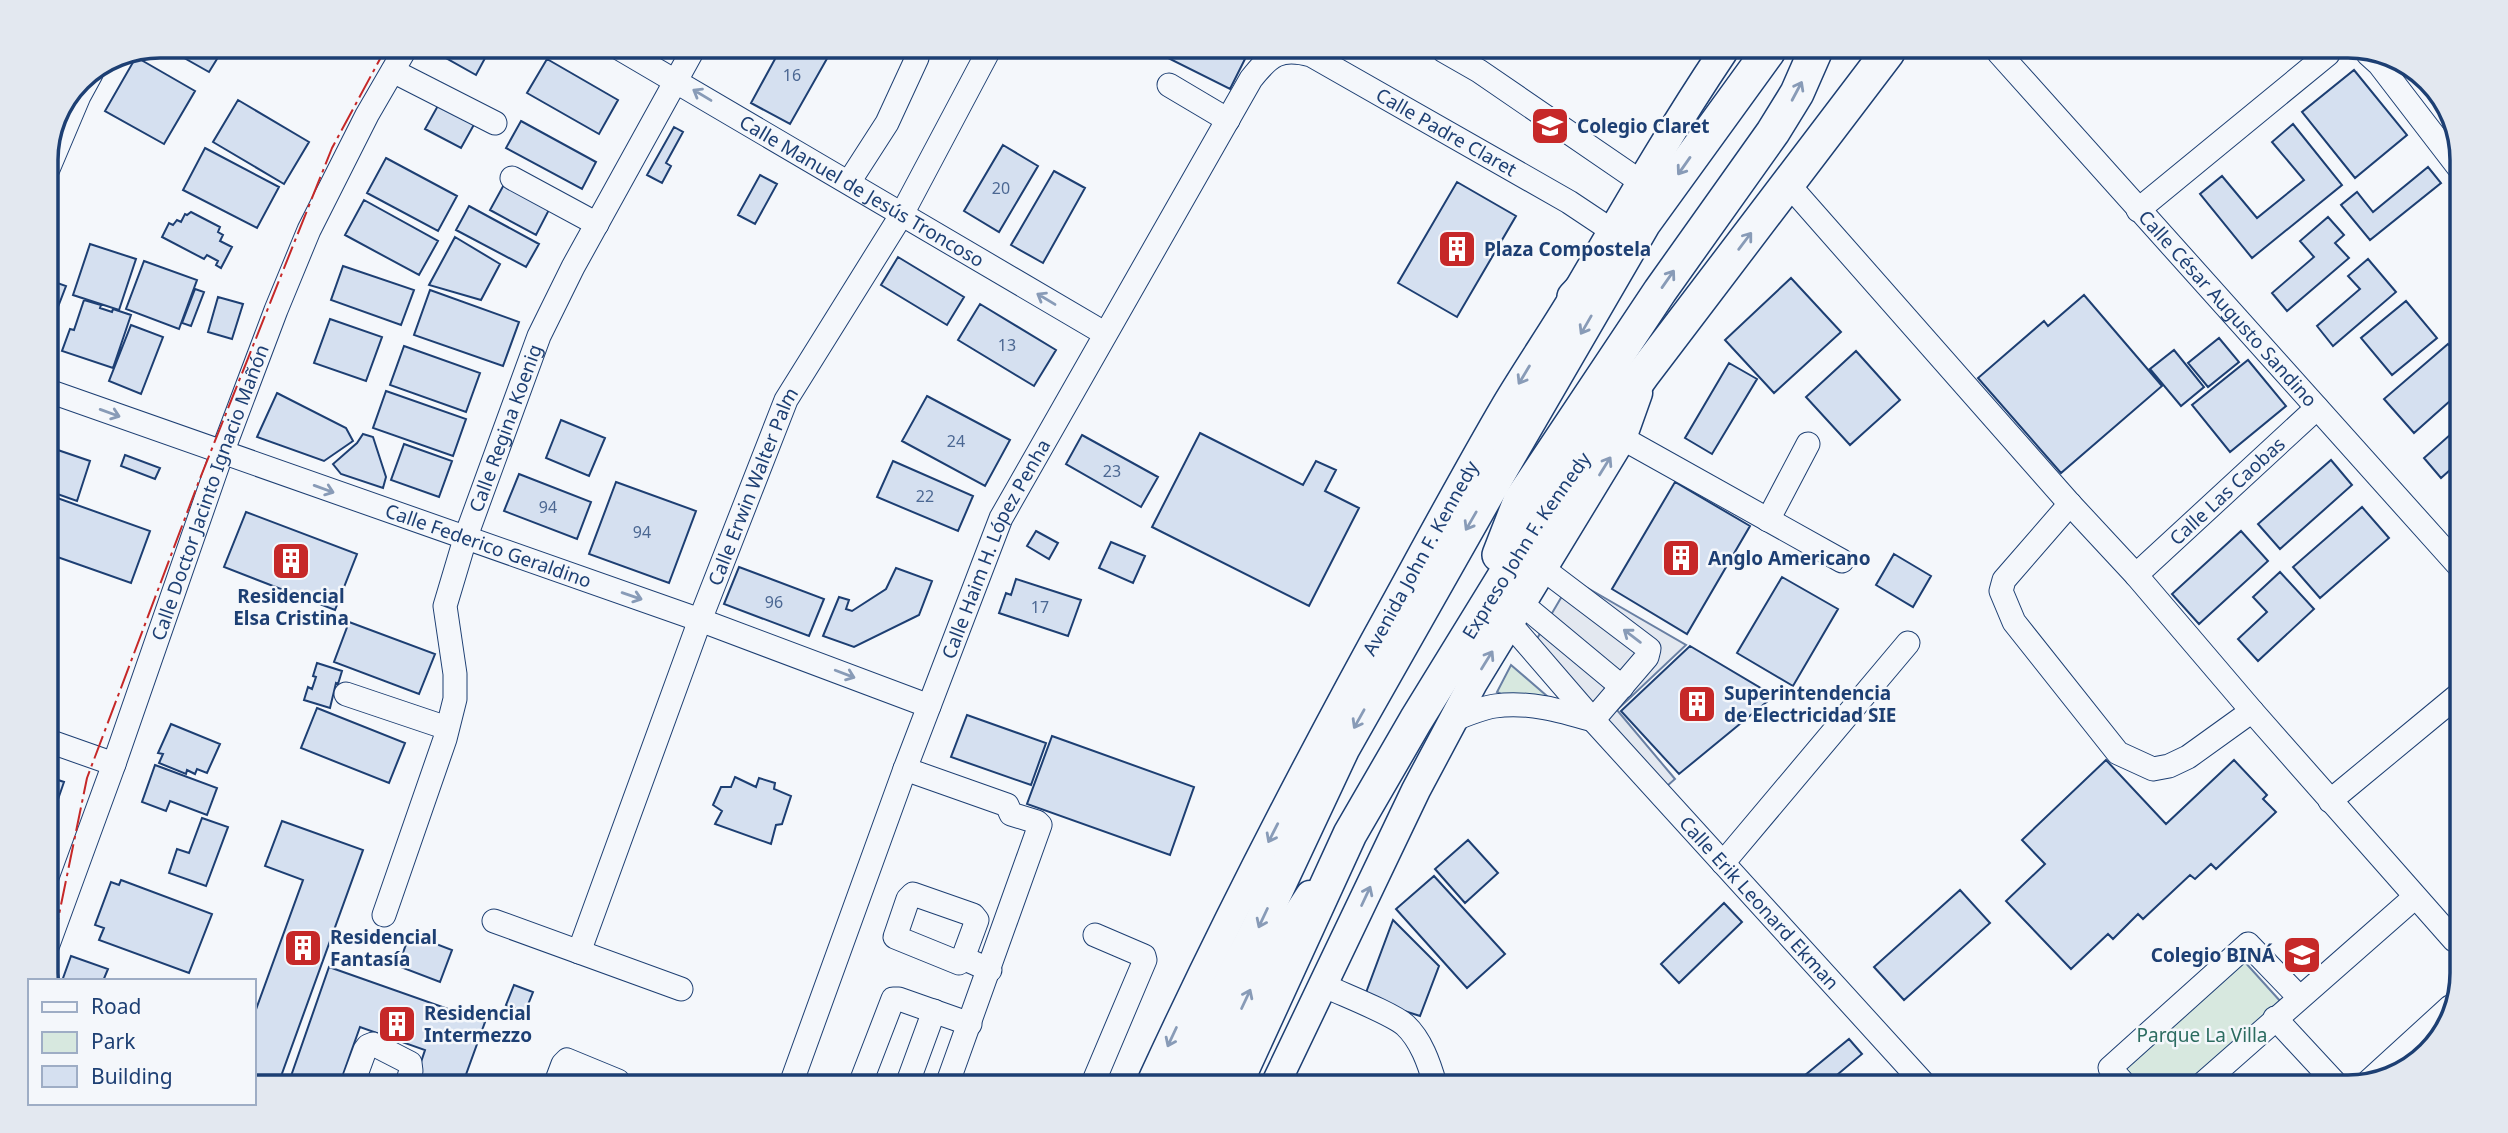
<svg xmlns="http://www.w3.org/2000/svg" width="2508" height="1133" font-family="'Noto Sans',sans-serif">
  <rect width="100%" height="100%" fill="#f4f7fb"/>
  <path fill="#d7e8df" stroke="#687fa3" stroke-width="2" d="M1511,665L1547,696C1532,709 1513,700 1497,692Z
    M2243,960L2281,1002L2187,1087H2141L2124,1068Z"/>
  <path fill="#e3e8f0" stroke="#687fa3" stroke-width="2" d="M1572,579L1686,645L1617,710L1675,779L1659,793L1531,649Z"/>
  <path fill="#d5e0f0" stroke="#1d3f73" stroke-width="2" d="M163,46H225L209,72Z
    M452,47H491L476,75L446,58Z
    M781,48H833L790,124L751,103Z
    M1164,49L1225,50L1245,59L1230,89L1162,55Z
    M136,57L195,91L164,144L105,111Z
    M547,59L618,100L599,134L527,93Z
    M2354,70L2407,135L2355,178L2302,112Z
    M238,100L309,142L284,184L213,142Z
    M440,102L476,121L461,148L425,129Z
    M521,121L596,162L582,189L506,148Z
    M2293,124L2342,185L2252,258L2200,194L2222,176L2257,218L2304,180L2272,142Z
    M674,127L683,132L666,163L671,166L662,183L647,175Z
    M1003,145L1038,166L999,232L964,211Z
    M205,148L279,187L257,228L183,190Z
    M386,158L457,196L438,231L367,193Z
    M2428,167L2441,183L2370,240L2341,205L2357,192L2373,212Z
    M1054,171L1085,188L1043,263L1011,245Z
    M760,175L777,184L755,224L738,215Z
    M507,179L552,204L536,235L490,210Z
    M1457,182L1516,216L1457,317L1398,283Z
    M364,200L438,241L419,275L345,235Z
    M469,206L539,244L526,267L456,230Z
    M191,212L220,227L218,232L223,235L220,241L232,247L221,268L216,265L218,261L207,255L204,259L162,237L169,223L173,225L177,220L181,222L185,214L187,215Z
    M2328,217L2344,235L2335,243L2349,258L2287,311L2272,293L2314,257L2300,241Z
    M455,237L500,264L481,300L429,285Z
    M90,244L136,259L119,310L73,295Z
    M898,257L964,297L947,325L881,285Z
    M2368,259L2396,292L2333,346L2317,326L2360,289L2348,276Z
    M144,261L197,280L179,329L126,309Z
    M343,266L414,290L401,325L331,300Z
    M1791,278L1841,332L1774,393L1725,340Z
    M46,279L66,286L46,338Z
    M195,289L204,292L191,326L182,323Z
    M430,290L519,322L503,366L414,335Z
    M2084,295L2162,386L2061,473L1978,378L2044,321L2048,326Z
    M218,297L243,304L232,339L208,332Z
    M84,300L101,305L100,308L112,312L113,309L131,315L113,368L62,351L70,329L74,330Z
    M2406,301L2437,338L2392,375L2361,338Z
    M980,304L1056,350L1034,386L958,340Z
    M330,319L382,337L366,381L314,363Z
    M131,325L163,337L141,394L109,381Z
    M2219,338L2239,362L2208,387L2188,363Z
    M2448,344L2460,359V392L2414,433L2384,399Z
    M404,346L480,373L466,412L390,385Z
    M2174,350L2204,387L2181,406L2150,369Z
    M1856,351L1900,400L1850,445L1806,397Z
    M2248,360L2286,406L2230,452L2192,405Z
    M1729,363L1757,379L1712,454L1685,438Z
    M386,391L466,419L453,456L373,428Z
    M277,393L346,428L353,441L324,461L257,437Z
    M927,396L1010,440L985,486L902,441Z
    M561,420L605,438L589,476L546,458Z
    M2460,426L2459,462L2441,478L2424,458Z
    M1200,433L1303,485L1316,461L1336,470L1325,491L1359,508L1309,606L1152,527Z
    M363,434L373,437L386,477L383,488L341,474L333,464L357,443Z
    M1082,435L1158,477L1141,507L1066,464Z
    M404,444L452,461L439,497L391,480Z
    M46,446L90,461L77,501L46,490Z
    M125,455L160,468L155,479L121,466Z
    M2331,460L2352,485L2280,549L2258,524Z
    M893,461L973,496L958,531L877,497Z
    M519,474L591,502L577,539L504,511Z
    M616,482L696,511L669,583L589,554Z
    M1675,482L1750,526L1687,634L1612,589Z
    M46,494L150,531L131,583L46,553Z
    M2362,507L2389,538L2320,598L2293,567Z
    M246,512L357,554L335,610L224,567Z
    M1036,531L1058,543L1049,559L1027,546Z
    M2241,531L2268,561L2199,624L2172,594Z
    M1111,542L1145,556L1133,583L1099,568Z
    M1894,554L1931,576L1913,607L1876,585Z
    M739,567L824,599L809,636L724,604Z
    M896,568L932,581L919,615L854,647L823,636L839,597L849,600L846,609L852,611L886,589Z
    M2280,572L2314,609L2258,661L2238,639L2267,612L2253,597Z
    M1782,577L1838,609L1793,686L1737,653Z
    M1016,579L1081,600L1068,636L999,613L1006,593L1011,595Z
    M349,622L435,654L419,694L334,662Z
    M1690,646L1774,696L1679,774L1621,711Z
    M317,663L342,671L338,684L336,683L330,708L304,700L308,687L312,689L316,677L313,676Z
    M317,708L405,743L389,783L301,748Z
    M967,715L1046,743L1031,785L951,757Z
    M171,724L220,744L207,773L197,769L195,774L187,770L186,774L159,763L163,754L158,753Z
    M1052,736L1194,787L1170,855L1027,804Z
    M2106,760L2166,824L2234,760L2267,795L2263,799L2276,812L2216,869L2211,864L2195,879L2190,875L2143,919L2138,914L2113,939L2108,934L2071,969L2006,901L2045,864L2022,840Z
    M155,765L217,788L207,815L170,801L166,811L142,802Z
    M46,776L64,782L46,834Z
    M735,777L756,787L759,778L775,783L774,789L791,796L782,824L776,825L771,844L715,824L722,811L713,805L721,787H731Z
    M202,818L228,827L206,886L169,873L177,849L189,853Z
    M282,821L363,850L280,1079H254V1015L303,880L265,866Z
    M1468,840L1498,873L1465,903L1435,869Z
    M1434,876L1505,954L1467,988L1396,909Z
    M121,880L212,914L189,973L99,940L104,928L95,925L111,882L119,885Z
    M1960,890L1990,923L1904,1000L1874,967Z
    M1724,903L1742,922L1679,983L1661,964Z
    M1393,920L1439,966L1420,1016L1364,998Z
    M410,934L452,950L440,982L398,966Z
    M71,956L108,969L103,981H62Z
    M329,967L485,1022L464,1080H415L425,1050L360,1027L341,1080L290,1079Z
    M514,985L533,992L525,1012L506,1005Z
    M1849,1039L1862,1054L1825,1085H1793Z"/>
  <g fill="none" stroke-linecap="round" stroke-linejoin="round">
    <defs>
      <g id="minor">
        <path id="s1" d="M617,47L1104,333"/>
        <path d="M1444,51L1479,71L1641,182"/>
        <path id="s2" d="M1999,53L2458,565"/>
        <path d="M2368,54L2379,64L2462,172"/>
        <path d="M393,71L495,123"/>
        <path d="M1169,85L1228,120"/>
        <path d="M46,174L79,96L91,74"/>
        <path d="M512,178L597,224"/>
        <path d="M849,182L887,123L917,58V48"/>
        <path d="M1788,184L2070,504L2136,575L2252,711L2454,940"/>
        <path d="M2138,210L2328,54"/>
        <path id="s3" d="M46,390L700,620L929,706"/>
        <path d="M1622,438L1842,561"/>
        <path d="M2070,504L2004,580L2001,591L2014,622L2118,753L2153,769L2169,766L2188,757L2252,711"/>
        <path d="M1768,520L1808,444"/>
        <path d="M1542,568L1649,649L1647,657L1593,720"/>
        <path id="s4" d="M2136,575L2317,408"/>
        <path d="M1521,603L1622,687"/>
        <path id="s5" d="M1510,624L1593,720L1926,1086"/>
        <path d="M346,694L447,728"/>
        <path d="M1453,720C1467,714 1481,708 1495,706C1528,701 1562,711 1593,720"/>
        <path d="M46,740L114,764"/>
        <path d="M905,769L1007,805L1011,814L1037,822L1040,825L948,1082"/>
        <path d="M2330,801L2457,696"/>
        <path d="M1723,863L1908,643"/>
        <path id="s6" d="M384,915L445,739L455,699V674L445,606L465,539L539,336L573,267L694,48"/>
        <path d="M494,921L681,989"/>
        <path id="s7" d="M46,950L114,764L222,453L276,310L309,230L367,115L407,46"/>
        <path id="s8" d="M579,952L700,620L786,400L902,214L989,50"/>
        <path d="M963,958L959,963L895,937L908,899L913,894L973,915L977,920L963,958L990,970"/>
        <path d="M1325,986C1344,995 1391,1013 1405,1025C1421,1040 1429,1063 1435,1084"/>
        <path d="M2275,1018L2339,1087"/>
        <path d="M354,1080L365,1050L368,1046L373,1044L410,1063L411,1071L408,1080"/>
        <path d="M557,1080L563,1064L567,1060L618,1081"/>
        <path id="s9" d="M792,1081L905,769L1001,518L1251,79C1270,55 1280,47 1311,55L1569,202L1611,230"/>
        <path d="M2369,1081L2450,1007"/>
        <path d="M861,1082L893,999H899L970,1024"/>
        <path d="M908,1082L934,1011"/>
        <path d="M1093,1083L1145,960L1144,956L1095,935"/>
        <path d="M2127,1087L2110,1068L2248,944L2299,997"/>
        <path d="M2199,1087L2415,897"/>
      </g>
      <g id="major">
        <path id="s10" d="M1151,1083C1227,918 1311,756 1399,597C1434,533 1469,468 1506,405C1528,368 1553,332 1575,295C1623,213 1670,131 1723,52"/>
        <path d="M1208,1083L1255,980L1310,895"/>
        <path d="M1276,1083L1416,790L1473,683L1622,438L1638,393"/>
      </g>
      <g id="highway">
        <path d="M1574,297L1609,260"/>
        <path d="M1499,555L1520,501L1660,291L1773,132L1797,93L1815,52"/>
        <path d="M1181,1083L1260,925L1343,748L1500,471L1644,223L1768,52"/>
        <path id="s11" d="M1236,1083L1350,834L1416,720L1539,520L1644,373L1888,52"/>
      </g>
    </defs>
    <use href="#minor" stroke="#1d3f73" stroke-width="25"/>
    <use href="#major" stroke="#1d3f73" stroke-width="31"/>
    <use href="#highway" stroke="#1d3f73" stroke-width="36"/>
    <use href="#minor" stroke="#f4f7fb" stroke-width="23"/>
    <use href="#major" stroke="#f4f7fb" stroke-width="28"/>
    <use href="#highway" stroke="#f4f7fb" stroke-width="33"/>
    <path stroke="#c62828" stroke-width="2" stroke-dasharray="24 5 3.5 5" stroke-linecap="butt" d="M46,978L87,778L199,481L332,148L387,46"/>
  </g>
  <defs><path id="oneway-shaft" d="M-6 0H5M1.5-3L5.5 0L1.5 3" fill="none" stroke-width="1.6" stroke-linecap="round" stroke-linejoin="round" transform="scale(1.75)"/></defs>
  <g stroke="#889bb7">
    <use href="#oneway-shaft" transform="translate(1797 91) rotate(-62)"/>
    <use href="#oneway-shaft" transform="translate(702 95) rotate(-149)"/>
    <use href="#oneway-shaft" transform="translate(1684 166) rotate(125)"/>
    <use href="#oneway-shaft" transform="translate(1745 241) rotate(-53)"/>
    <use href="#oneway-shaft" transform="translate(1668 279) rotate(-55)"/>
    <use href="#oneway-shaft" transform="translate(1046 299) rotate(-149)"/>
    <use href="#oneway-shaft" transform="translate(1586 325) rotate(120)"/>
    <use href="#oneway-shaft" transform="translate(1524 375) rotate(121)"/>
    <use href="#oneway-shaft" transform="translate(110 413) rotate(20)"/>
    <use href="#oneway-shaft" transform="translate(1605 466) rotate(-58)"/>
    <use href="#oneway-shaft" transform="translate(324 489) rotate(20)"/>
    <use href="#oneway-shaft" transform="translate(1471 521) rotate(120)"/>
    <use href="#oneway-shaft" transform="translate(632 596) rotate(19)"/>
    <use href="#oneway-shaft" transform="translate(1632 636) rotate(-143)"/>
    <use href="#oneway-shaft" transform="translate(1487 660) rotate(-58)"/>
    <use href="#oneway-shaft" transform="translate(845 674) rotate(21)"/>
    <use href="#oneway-shaft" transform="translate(1359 719) rotate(119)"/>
    <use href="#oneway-shaft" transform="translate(1273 833) rotate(117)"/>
    <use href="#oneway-shaft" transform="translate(1366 896) rotate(-65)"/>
    <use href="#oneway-shaft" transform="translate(1263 918) rotate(115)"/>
    <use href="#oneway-shaft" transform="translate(1246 999) rotate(-65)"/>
    <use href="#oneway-shaft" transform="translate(1172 1037) rotate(115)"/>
  </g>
  <defs>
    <symbol id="school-square" viewBox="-11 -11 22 22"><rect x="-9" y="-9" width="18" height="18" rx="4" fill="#c62828" stroke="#f4f7fb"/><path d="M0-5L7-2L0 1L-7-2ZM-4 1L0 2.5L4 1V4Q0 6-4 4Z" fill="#fff"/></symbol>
    <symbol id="building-square" viewBox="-11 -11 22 22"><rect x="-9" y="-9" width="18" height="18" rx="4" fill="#c62828" stroke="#f4f7fb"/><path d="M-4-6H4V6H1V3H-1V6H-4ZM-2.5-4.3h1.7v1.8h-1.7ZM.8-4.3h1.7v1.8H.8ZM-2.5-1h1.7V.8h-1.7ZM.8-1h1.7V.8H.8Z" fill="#fff"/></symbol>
  </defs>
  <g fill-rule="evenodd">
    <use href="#school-square" x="1528" y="104" width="44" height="44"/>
    <use href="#building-square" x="1435" y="227" width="44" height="44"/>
    <use href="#building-square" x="1659" y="536" width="44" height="44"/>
    <use href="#building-square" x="269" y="539" width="44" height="44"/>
    <use href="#building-square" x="1675" y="682" width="44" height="44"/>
    <use href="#building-square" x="281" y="926" width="44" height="44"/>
    <use href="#school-square" x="2280" y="933" width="44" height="44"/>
    <use href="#building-square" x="375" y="1002" width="44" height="44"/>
  </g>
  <g text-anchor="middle" stroke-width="5" stroke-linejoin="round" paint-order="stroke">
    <g font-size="16" fill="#4b6792">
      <text x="792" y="81">16</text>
      <text x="1001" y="194">20</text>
      <text x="1007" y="351">13</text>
      <text x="956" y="447">24</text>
      <text x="1112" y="477">23</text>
      <text x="925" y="502">22</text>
      <text x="548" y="513">94</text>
      <text x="642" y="538">94</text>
      <text x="774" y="608">96</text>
      <text x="1040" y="613">17</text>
    </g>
    <g font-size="19" font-weight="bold" fill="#1d3f73" stroke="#f4f7fb" text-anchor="start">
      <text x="1577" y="133">Colegio Claret</text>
      <text x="1484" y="256">Plaza Compostela</text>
      <text x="1708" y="565">Anglo Americano</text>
      <text x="291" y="603" text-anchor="middle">Residencial<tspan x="291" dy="22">Elsa Cristina</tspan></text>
      <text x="1724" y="700">Superintendencia<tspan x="1724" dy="22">de Electricidad SIE</tspan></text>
      <text x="330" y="944">Residencial<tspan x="330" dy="22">Fantasía</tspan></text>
      <text x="2275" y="962" text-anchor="end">Colegio BINÁ</text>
      <text x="424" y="1020">Residencial<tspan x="424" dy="22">Intermezzo</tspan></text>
    </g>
    <g font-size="19" fill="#1d3f73" stroke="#f4f7fb">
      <text dy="7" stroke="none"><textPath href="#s9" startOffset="1332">Calle Padre Claret</textPath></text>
      <text dy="7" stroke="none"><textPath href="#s1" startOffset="284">Calle Manuel de Jesús Troncoso</textPath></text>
      <text dy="7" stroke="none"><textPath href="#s2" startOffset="343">Calle César Augusto Sandino</textPath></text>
      <text dy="7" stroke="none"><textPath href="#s6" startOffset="509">Calle Regina Koenig</textPath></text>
      <text dy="7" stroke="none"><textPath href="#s8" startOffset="497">Calle Erwin Walter Palm</textPath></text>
      <text dy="7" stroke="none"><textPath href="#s4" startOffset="124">Calle Las Caobas</textPath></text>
      <text dy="7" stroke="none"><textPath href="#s7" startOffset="486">Calle Doctor Jacinto Ignacio Mañón</textPath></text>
      <text dy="7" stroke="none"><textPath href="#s3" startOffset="469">Calle Federico Geraldino</textPath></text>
      <text dy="7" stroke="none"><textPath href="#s11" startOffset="612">Expreso John F. Kennedy</textPath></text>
      <text dy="7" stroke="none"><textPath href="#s9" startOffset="570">Calle Haim H. López Penha</textPath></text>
      <text dy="7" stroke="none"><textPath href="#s10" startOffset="590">Avenida John F. Kennedy</textPath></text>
      <text dy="7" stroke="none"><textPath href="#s5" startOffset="374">Calle Erik Leonard Ekman</textPath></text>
    </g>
    <g font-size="19" fill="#2c6c60" stroke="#f4f7fb">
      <text x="2202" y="1042">Parque La Villa</text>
    </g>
  </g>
  <path d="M0 0H2508V1133H0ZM160 58H2348A102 102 0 0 1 2450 160V973A102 102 0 0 1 2348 1075H160A102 102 0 0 1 58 973V160A102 102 0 0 1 160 58Z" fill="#e3e8f0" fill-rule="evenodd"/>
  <path fill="none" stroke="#1d3f73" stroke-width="3.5" d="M160 58H2348A102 102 0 0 1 2450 160V973A102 102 0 0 1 2348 1075H160A102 102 0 0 1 58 973V160A102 102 0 0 1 160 58Z"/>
  <rect x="28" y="979" width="228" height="126" fill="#f4f7fb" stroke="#9eadc5" stroke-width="2"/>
  <rect x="42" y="1002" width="35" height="10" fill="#f4f7fb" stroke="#9eadc5" stroke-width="2"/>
  <text x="91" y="1014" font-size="21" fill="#1d3f73">Road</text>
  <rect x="42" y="1032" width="35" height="21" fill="#d7e8df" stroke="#9eadc5" stroke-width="2"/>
  <text x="91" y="1049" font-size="21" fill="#1d3f73">Park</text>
  <rect x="42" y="1066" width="35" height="21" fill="#d5e0f0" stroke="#9eadc5" stroke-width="2"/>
  <text x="91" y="1084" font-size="21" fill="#1d3f73">Building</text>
</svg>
